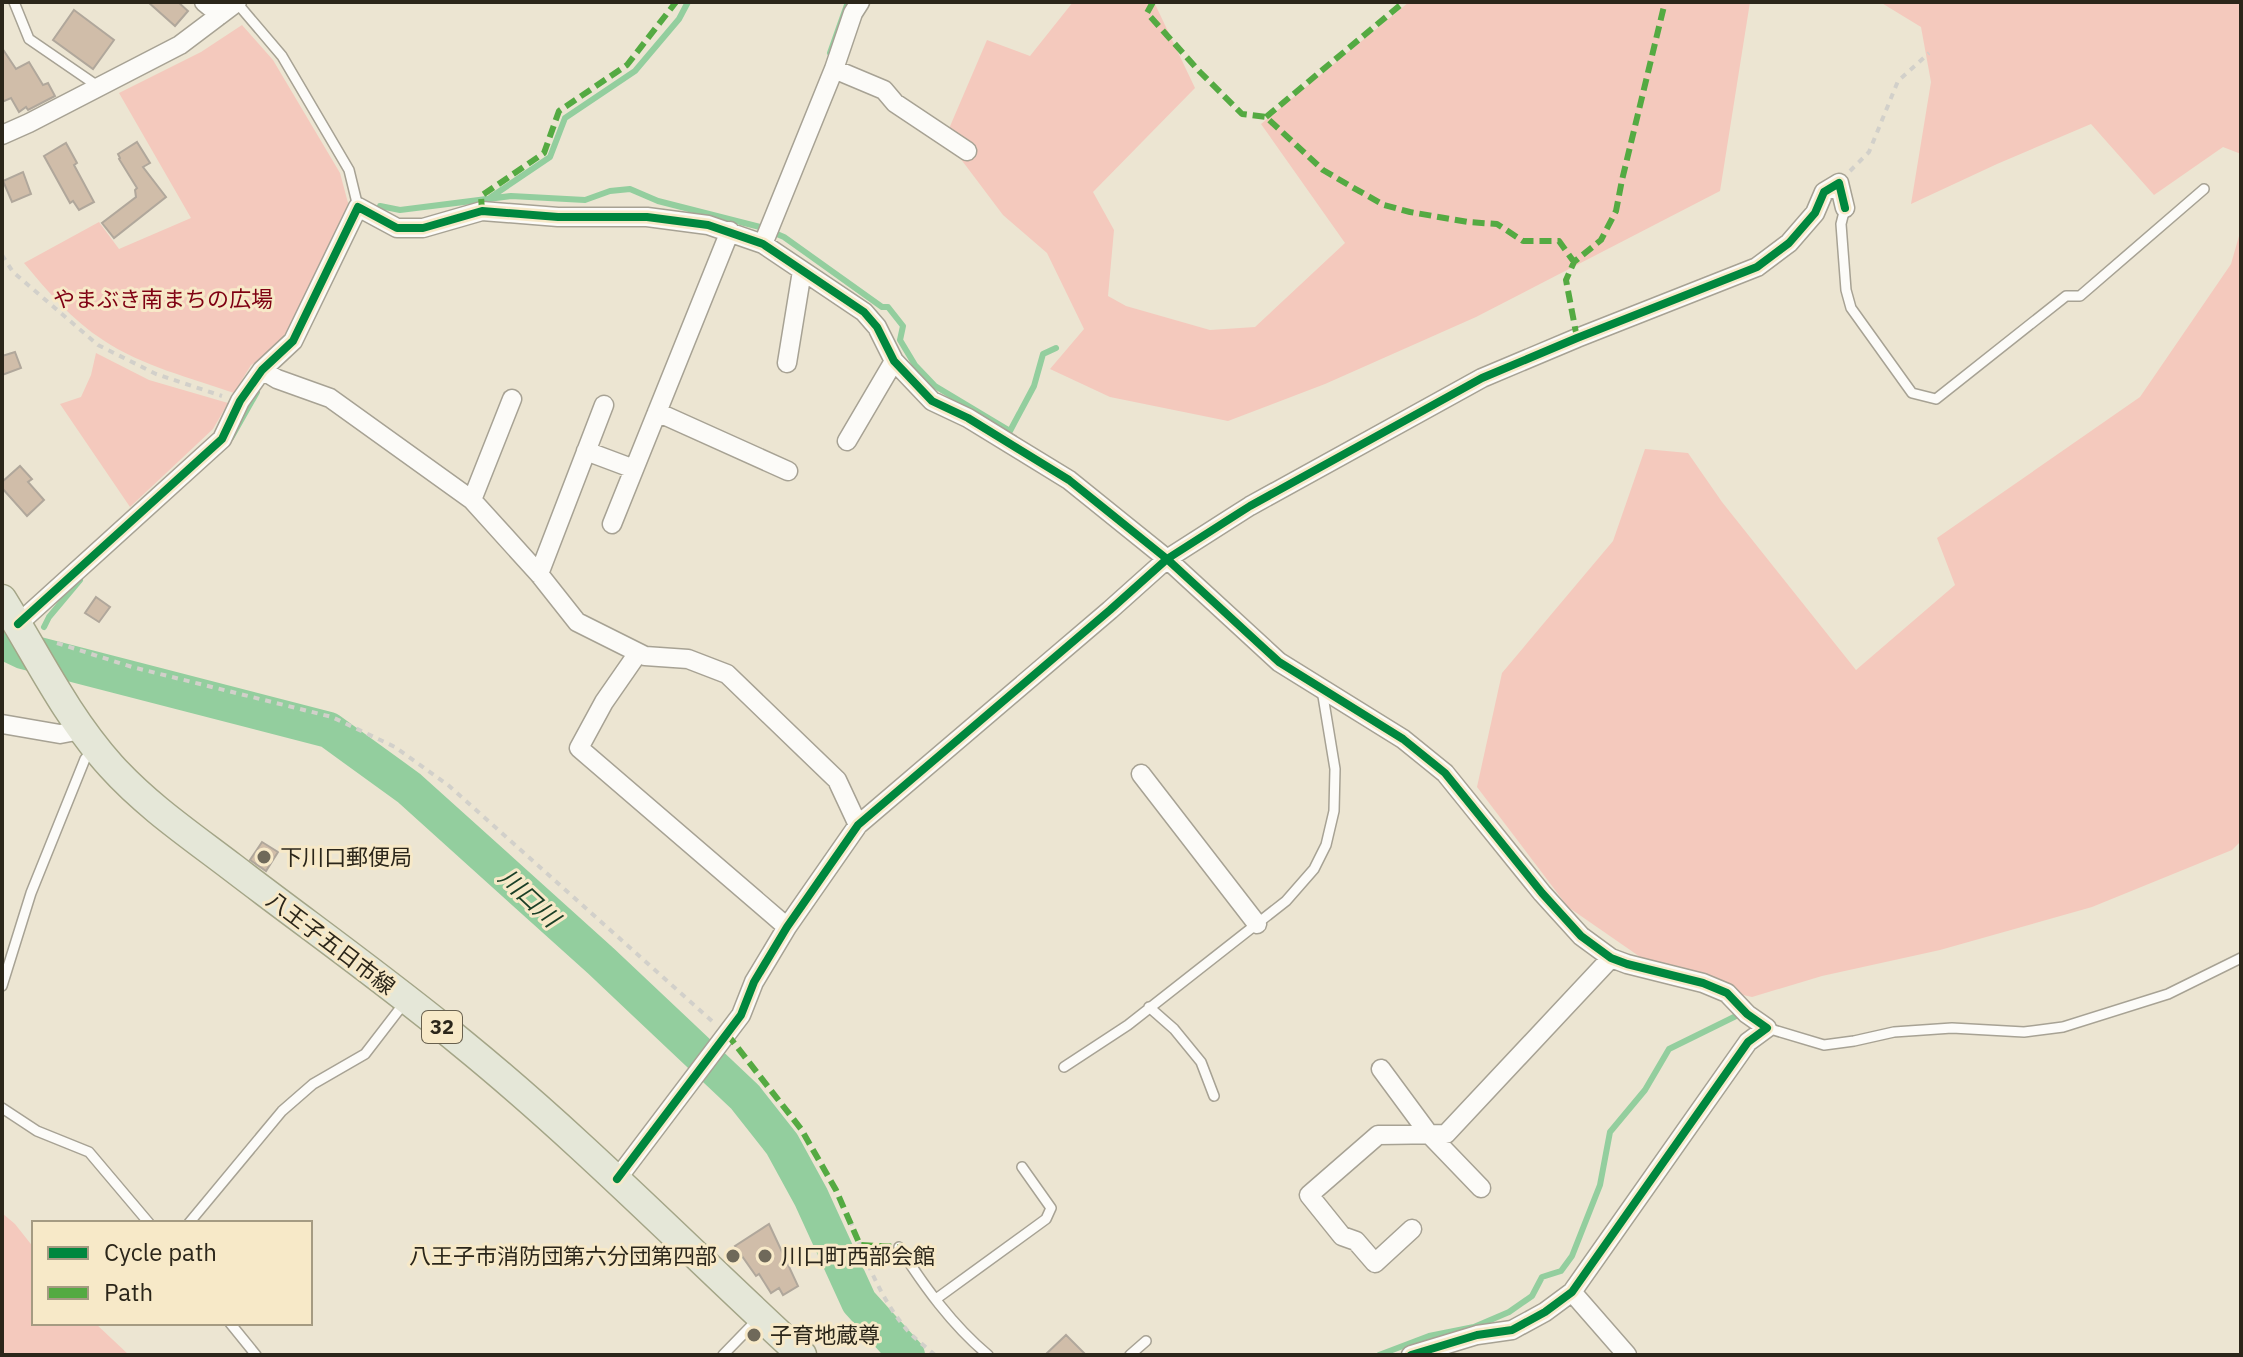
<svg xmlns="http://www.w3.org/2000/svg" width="2243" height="1357" font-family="'IBM Plex Sans','Noto Sans JP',sans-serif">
  <rect width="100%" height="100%" fill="#ece5d2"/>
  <path fill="#f4c9bd" d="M1073,2H1154L1195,88L1093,192L1114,230L1108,296L1126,306L1210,330L1255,327L1345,243L1261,124L1409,2H1750L1720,191L1476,317L1325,384L1228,421L1110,397L1050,369L1084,329L1047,253L1003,215L945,138L987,40L1030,56Z
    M1880,2H2241V154L2223,147L2154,195L2091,124L1997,164L1911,204L1931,82L1921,27Z
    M242,25L273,60L340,173L351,214L288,342L251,365L234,393C191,378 142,366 103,340C72,320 48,292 24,263L99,222L119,249L191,218L119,93L201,52Z
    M2241,229V841L2232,850L2092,907L1940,950L1822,976L1752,997L1672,979L1568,907L1477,787L1502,673L1613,541L1645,449L1688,453L1722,502L1856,670L1955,585L1937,538L2140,397L2231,264Z
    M96,353L149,380L228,403L213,429L130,507L60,404L81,397L91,375Z
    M2,1213L15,1224L34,1248V1323H95L129,1355H2Z"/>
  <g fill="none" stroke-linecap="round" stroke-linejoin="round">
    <path stroke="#93ce9e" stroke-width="6" d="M830,53L848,2
      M491,197L550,157L565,118L635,71L679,19L688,2
      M380,206L400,210L511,196L585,200L610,191L630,189L658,201L760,227L784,237L882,307H888L903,326L900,340L915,365L935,386L1010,431L1034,386L1043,354L1056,348
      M231,438L257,392
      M44,627L49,617L80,580
      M1379,1355L1429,1336L1474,1327L1509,1312L1532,1296L1542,1277L1561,1271L1572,1256L1600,1185L1610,1132L1645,1090L1669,1049L1736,1016"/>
    <path stroke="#93ce9e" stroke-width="36" d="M2,641L23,651L329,730L409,788L601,961L745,1097L782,1144L811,1197L859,1302L907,1355"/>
  </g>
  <path fill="#d0bda9" stroke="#b0a79b" stroke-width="2" d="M148,2H178L188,11L175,26Z
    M74,10L114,40L93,69L53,40Z
    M2,48L16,69L29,62L43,85L48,83L55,96L28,110L26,107L19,112L11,98L2,102Z
    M137,142L150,163L143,167L166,197L114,238L102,223L136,197L135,190L137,188L119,159L120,158L118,154Z
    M66,143L77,163L74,165L94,202L79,210L73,201L70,203L44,156Z
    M23,172L31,194L12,202L3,181Z
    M15,352L21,368L2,375V356Z
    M20,466L32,479L28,482L44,500L27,516L2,488V482Z
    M96,597L110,607L99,622L85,613Z
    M262,842L278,852L266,871L250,860Z
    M769,1224L798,1286L783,1295L779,1288L771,1293L759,1274L756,1276L735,1246Z
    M1066,1335L1086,1355H1045Z"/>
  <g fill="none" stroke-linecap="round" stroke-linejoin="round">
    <defs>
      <path id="lane" d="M14,2L29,39L99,87
        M237,3L282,56L349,170L358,207
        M1845,208L1841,224L1846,290L1851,308L1912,393L1936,399L2066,296H2080L2204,189
        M2,986L31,893L85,759L93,749
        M1149,1007L1174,1029L1201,1062L1214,1096
        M1767,1028L1824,1045L1854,1041L1894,1032L1952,1028L2024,1032L2063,1027L2168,994L2241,958
        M1064,1067L1128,1025L1286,901L1314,869L1326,845L1334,811L1335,769L1322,690
        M2,1108L37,1131L89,1152L149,1223
        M189,1223L282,1111L313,1084L365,1054L405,1002
        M899,1247C924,1286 952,1325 988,1355
        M936,1299L1046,1219L1051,1208L1022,1167
        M230,1323L256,1355
        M723,1355L758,1319
        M1130,1355L1146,1341"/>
      <path id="street" d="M204,2L220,15
        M834,69L884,90L895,103L967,151
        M2,135L29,123L180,45L237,2
        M763,244L834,69L853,13L860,2
        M787,363L802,271
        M262,370L277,379L330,398L472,500L539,574L577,622L645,656L688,659L727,674L837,780L858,825
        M657,412L788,471
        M847,441L894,361
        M586,451L634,469
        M472,500L512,399
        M612,524L730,231
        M539,574L604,405
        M18,624L222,439L240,401L262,370L293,341L358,207L397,228H423L482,211L558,217H647L708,225L763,244L864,312L877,327L894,361L932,401L968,418L1069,480L1167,559L1279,662L1403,739L1445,773L1542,893L1581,936L1611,958L1627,964L1703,983L1727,993L1747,1014L1767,1028L1748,1042L1572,1292L1545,1312L1512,1330L1477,1335L1411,1355
        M638,653L604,702L579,748L787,927
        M2,724L60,734L81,730
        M1141,774L1257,924
        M1381,1069L1429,1134L1481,1188
        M617,1179L741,1015L754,982L787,927L858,825L1110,610L1167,559L1250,506L1482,378L1577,338L1757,267L1789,243L1815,213L1824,192L1839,183L1845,208
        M1412,1229L1375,1263L1356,1241L1342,1236L1309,1195L1378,1135L1446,1134L1611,958
        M1572,1292L1627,1355"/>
      <path id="primary" d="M2,599C37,655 66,716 111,766C146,805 190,835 232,867C309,926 388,982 463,1044C582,1141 689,1251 802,1355"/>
    </defs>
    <use href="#lane" stroke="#a7a294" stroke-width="12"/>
    <use href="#street" stroke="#a7a294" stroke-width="21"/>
    <use href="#primary" stroke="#a4a587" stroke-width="31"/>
    <path stroke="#d2d0ca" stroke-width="4" stroke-dasharray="6 6" stroke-linecap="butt" d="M1850,171L1869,152L1898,81L1929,53
      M2,255L13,272L98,345L156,374L222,396
      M57,643L132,667L332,717L395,747L448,785L713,1022
      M850,1220C865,1258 880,1298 907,1330C915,1339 926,1347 935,1355"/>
    <use href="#lane" stroke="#fcfbf8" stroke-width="9"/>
    <use href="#street" stroke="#fcfbf8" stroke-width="18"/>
    <use href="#primary" stroke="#e5e7d8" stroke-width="28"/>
    <path stroke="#54aa42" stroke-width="6" stroke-dasharray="12 6" stroke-linecap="butt" d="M1153,2L1147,13L1200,72L1242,114L1266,117L1323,170L1352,187L1384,205L1410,212L1468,222L1497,224L1523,241H1559L1574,262
      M1266,117L1404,2
      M482,211L481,196L544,153L559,111L627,65L676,2
      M1577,338L1566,280L1574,262L1601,240L1616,211L1622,180L1665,2
      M727,1034L801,1129L836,1190L860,1245L899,1247"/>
    <defs>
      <path id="cycleway" d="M18,624L222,439L240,401L262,370L293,341L358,207L397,228H423L482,211L558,217H647L708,225L763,244L864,312L877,327L894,361L932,401L968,418L1069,480L1167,559L1279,662L1403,739L1445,773L1542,893L1581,936L1611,958L1627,964L1703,983L1727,993L1747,1014L1767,1028L1748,1042L1572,1292L1545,1312L1512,1330L1477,1335L1411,1355
        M617,1179L741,1015L754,982L787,927L858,825L1110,610L1167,559L1250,506L1482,378L1577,338L1757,267L1789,243L1815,213L1824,192L1839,183L1845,208"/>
    </defs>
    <use href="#cycleway" stroke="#f7e9c8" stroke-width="13"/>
    <use href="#cycleway" stroke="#00873e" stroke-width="8"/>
  </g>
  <g fill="#6f695a" stroke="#f7e9c8" stroke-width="3">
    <circle cx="264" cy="857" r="8"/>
    <circle cx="733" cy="1256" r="8"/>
    <circle cx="765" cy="1256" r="8"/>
    <circle cx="754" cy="1335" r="8"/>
  </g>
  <g text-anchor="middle" stroke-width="6" stroke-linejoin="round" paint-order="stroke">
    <rect fill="#f7e9c8" stroke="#68604e" stroke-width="2" x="422" y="1011" width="40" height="32" rx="6"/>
    <g font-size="20" font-weight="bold" fill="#2b261a">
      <text x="442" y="1034">32</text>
    </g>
    <g font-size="22" fill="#7f0112" stroke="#f7e9c8">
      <text x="163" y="307">やまぶき南まちの広場</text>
    </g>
    <g font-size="22" fill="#2b261a" stroke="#f7e9c8" text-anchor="start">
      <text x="280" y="865">下川口郵便局</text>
      <text x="717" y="1264" text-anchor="end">八王子市消防団第六分団第四部</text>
      <text x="781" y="1264">川口町西部会館</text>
      <text x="770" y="1343">子育地蔵尊</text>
    </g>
    <g font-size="22" fill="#2b261a" stroke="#f7e9c8">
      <text transform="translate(331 943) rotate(37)" y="8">八王子五日市線</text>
    </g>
    <g font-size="24" font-style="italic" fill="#1a3f26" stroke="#f7e9c8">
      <text transform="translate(529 898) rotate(43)" y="8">川口川</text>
    </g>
  </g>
  <rect width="2243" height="1357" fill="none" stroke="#2b261a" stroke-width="8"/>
  <rect x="32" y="1221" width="280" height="104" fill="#f7e9c8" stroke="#a59b82" stroke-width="2"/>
  <rect x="48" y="1247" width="40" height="12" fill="#00873e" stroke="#a59b82" stroke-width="2"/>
  <text x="104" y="1261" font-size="24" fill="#2b261a">Cycle path</text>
  <rect x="48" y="1287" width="40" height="12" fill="#54aa42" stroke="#a59b82" stroke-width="2"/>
  <text x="104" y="1301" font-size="24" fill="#2b261a">Path</text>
</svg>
